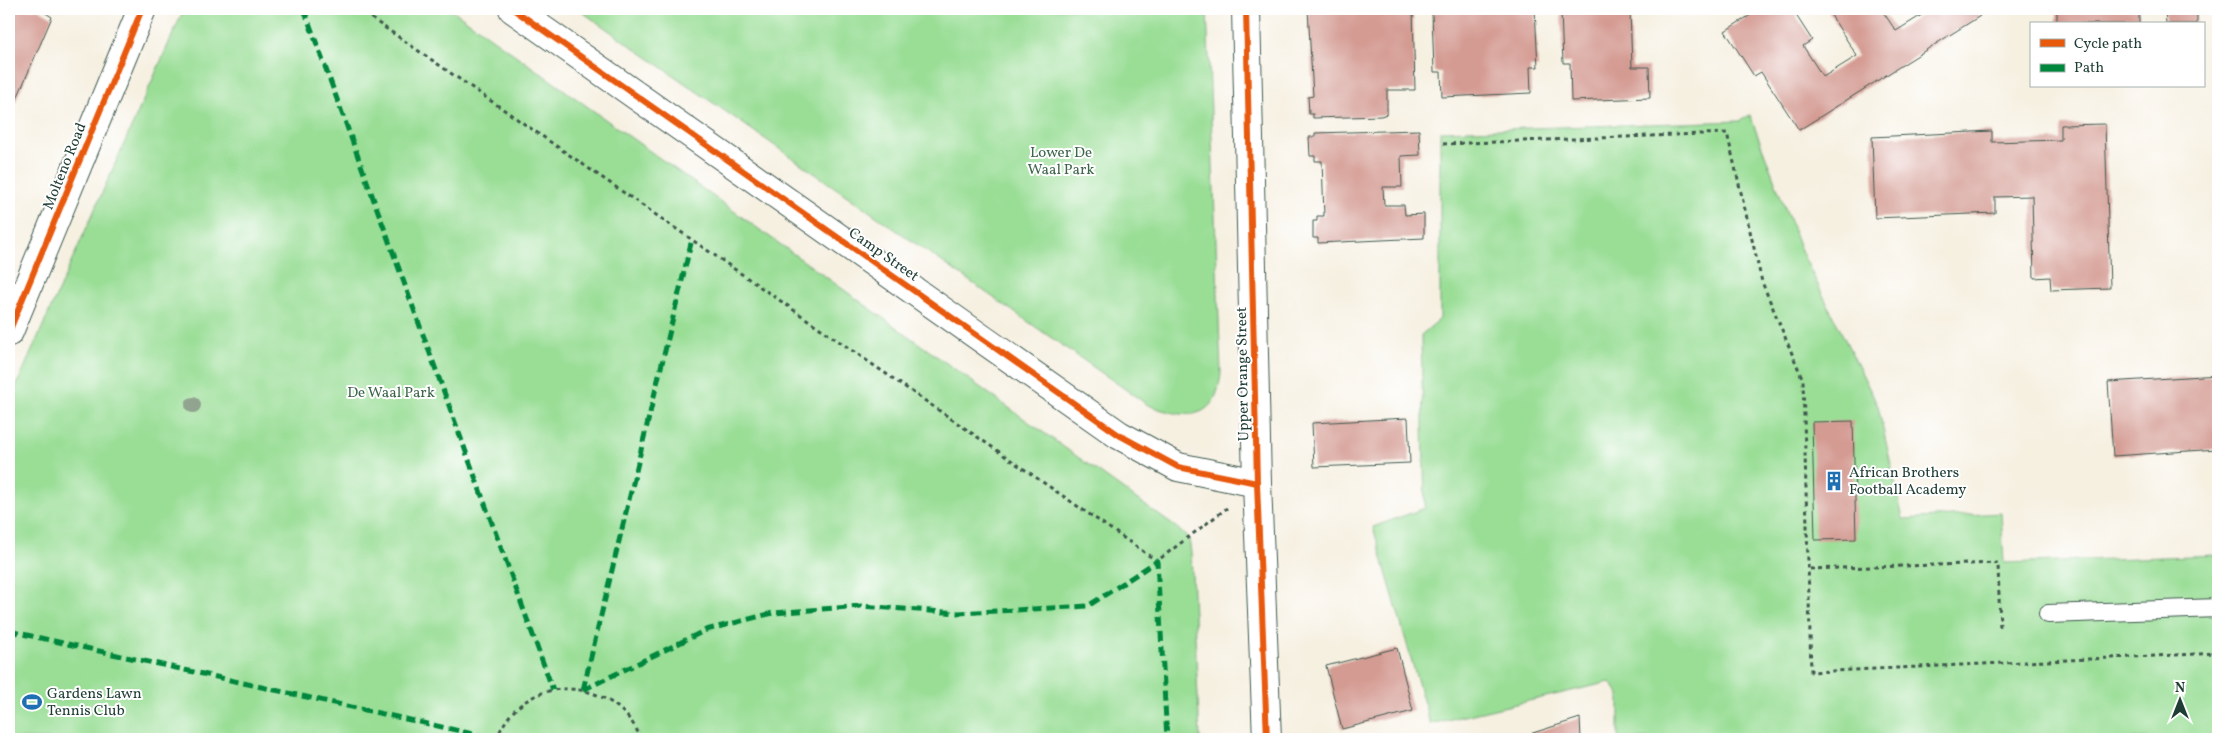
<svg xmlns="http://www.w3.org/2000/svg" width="2227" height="748" font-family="Vollkorn,serif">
  <rect width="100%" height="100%" fill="#fff"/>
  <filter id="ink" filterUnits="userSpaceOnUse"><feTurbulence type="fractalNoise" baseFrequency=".02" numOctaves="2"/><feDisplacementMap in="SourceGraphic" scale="10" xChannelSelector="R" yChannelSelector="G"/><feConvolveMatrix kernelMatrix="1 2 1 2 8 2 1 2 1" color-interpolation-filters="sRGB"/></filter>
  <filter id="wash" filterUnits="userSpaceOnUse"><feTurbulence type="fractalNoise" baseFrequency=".0096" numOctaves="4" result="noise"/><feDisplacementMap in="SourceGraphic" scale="20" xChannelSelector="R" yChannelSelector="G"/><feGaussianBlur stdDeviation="1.12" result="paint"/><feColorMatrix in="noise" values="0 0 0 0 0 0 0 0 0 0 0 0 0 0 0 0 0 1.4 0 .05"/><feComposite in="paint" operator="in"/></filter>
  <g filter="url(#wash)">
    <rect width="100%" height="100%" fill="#f6f0e1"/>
    <path fill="#9ade96" stroke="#5c8e65" d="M184,9H451L1177,528L1189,539L1191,553L1200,739H9V402Z
      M578,9H1207L1221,372C1217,422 1187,420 1148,405Z
      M1750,115L1802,253L1878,406L1903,519L2001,513L2004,563L2218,555V739H1619V694L1610,682L1430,724L1373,527L1425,508L1421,335L1440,319V131L1740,121Z"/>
    <g id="blocks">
      <path fill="#d49b93" d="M9,9H39L52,17L9,117Z
        M1308,9H1413L1415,90H1387V114L1381,116L1313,118V114H1309L1308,97L1313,96Z
        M1501,9H1535L1538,67H1530L1531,93L1442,97L1441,72H1434L1432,12Z
        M1630,9L1632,67H1649L1650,98L1571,101L1570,63H1563L1561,11Z
        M1760,9H1792L1812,40L1803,46L1823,77L1857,56L1827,9H1881L1896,31L1925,13L1923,9H1976L1980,16L1799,130L1761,72L1754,76L1725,31Z
        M2057,9H2139V24H2057Z
        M2165,9H2197V24H2166Z
        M2105,124L2110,288L2051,290L2050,277L2034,278L2032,196L1995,197V213L1875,218L1872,137L1992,131V142L2061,140V125Z
        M1419,130L1420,155L1401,156L1402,187H1383L1384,205H1404L1405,215L1424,214V238L1318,243V238H1313V221H1317V216H1324L1322,161H1315V156H1310L1309,137H1315V133Z
        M2218,375V449L2113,456L2108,382Z
        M1408,418L1410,463L1314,467L1312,423Z
        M1853,421L1856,539L1815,540L1812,422Z
        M1397,648L1413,711L1342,729L1326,666Z
        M1580,718L1581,739H1514Z"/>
    </g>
  </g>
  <g filter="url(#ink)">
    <use href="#blocks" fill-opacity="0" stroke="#3f584e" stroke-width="1"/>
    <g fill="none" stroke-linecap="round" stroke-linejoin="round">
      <defs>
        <path id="service" d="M2048,614L2218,608"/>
        <path id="tertiary" d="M513,9L1119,435L1178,467L1257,483
          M1246,9L1257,483L1267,739
          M9,332L142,9"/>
      </defs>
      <use href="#service" stroke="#3f584e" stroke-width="20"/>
      <use href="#tertiary" stroke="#3f584e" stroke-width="30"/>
      <path stroke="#3f584e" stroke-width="3" stroke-dasharray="4 4" stroke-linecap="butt" d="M358,9L1157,561L1227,508
        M1443,144L1727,133L1762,282L1803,380L1811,672L2218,653
        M1810,569L1998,563L2000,630
        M496,739C502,727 507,717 517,708C558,671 622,691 641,739"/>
      <use href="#service" stroke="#fff" stroke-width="18"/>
      <use href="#tertiary" stroke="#fff" stroke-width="28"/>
      <path stroke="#00873e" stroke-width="5" stroke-dasharray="10 5" stroke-linecap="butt" d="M304,9L553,690
        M9,631L496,739
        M583,690L706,630L773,613L861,606L959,613L1088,606L1157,561L1167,739
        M583,690L692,239"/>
      <defs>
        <path id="cycleway" d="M513,9L1119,435L1178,467L1257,483
          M1246,9L1257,483L1267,739
          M9,332L142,9"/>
      </defs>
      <use href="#cycleway" stroke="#fff" stroke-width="9"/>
      <use href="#cycleway" stroke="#e8590c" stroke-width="6"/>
    </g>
    <circle fill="#91a48f" cx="193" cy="405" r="8"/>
  </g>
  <defs>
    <symbol id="building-bare" viewBox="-9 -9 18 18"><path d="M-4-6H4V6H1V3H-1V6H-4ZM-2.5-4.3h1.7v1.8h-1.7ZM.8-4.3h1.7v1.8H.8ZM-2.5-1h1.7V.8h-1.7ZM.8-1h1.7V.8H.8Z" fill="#1f6fb2" stroke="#fff" stroke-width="2.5" paint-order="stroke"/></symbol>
    <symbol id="stadium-bare" viewBox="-9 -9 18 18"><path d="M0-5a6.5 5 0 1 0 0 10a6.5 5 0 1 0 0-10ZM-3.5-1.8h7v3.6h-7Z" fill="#1f6fb2" stroke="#fff" stroke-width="2.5" paint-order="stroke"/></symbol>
  </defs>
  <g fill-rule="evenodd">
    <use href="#building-bare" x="1820" y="467" width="28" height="28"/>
    <use href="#stadium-bare" x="18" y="688" width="28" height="28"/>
  </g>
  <g text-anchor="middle" stroke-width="4" stroke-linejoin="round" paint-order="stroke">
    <g font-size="15" fill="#3e654c" stroke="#fff">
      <text x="1061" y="157">Lower De<tspan x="1061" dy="17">Waal Park</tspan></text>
      <text x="391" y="397">De Waal Park</text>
    </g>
    <g font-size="15" fill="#1f3d34" stroke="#fff">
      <text transform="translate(64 166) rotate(-68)" y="5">Molteno Road</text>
      <text transform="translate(884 254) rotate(35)" y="5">Camp Street</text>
      <text transform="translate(1242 374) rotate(-91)" y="5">Upper Orange Street</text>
    </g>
    <g font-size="15" fill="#1f3d34" stroke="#fff" text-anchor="start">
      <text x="1849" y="477">African Brothers<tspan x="1849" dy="17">Football Academy</tspan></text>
      <text x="47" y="698">Gardens Lawn<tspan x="47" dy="17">Tennis Club</tspan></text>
    </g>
  </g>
  <rect width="2227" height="748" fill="none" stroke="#fff" stroke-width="30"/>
  <rect x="2030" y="22" width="175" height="65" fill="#ffffff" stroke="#a5b1ae"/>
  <rect x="2040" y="39" width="25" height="8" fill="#e8590c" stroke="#a5b1ae"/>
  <text x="2074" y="48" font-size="15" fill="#1f3d34">Cycle path</text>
  <rect x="2040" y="64" width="25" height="8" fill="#00873e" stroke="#a5b1ae"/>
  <text x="2074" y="72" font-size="15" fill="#1f3d34">Path</text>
  <g transform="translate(2180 700)" stroke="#ffffff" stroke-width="4" paint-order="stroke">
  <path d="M0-4L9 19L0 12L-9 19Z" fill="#1f3d34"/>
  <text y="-8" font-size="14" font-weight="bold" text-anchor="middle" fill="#1f3d34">N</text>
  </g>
</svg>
